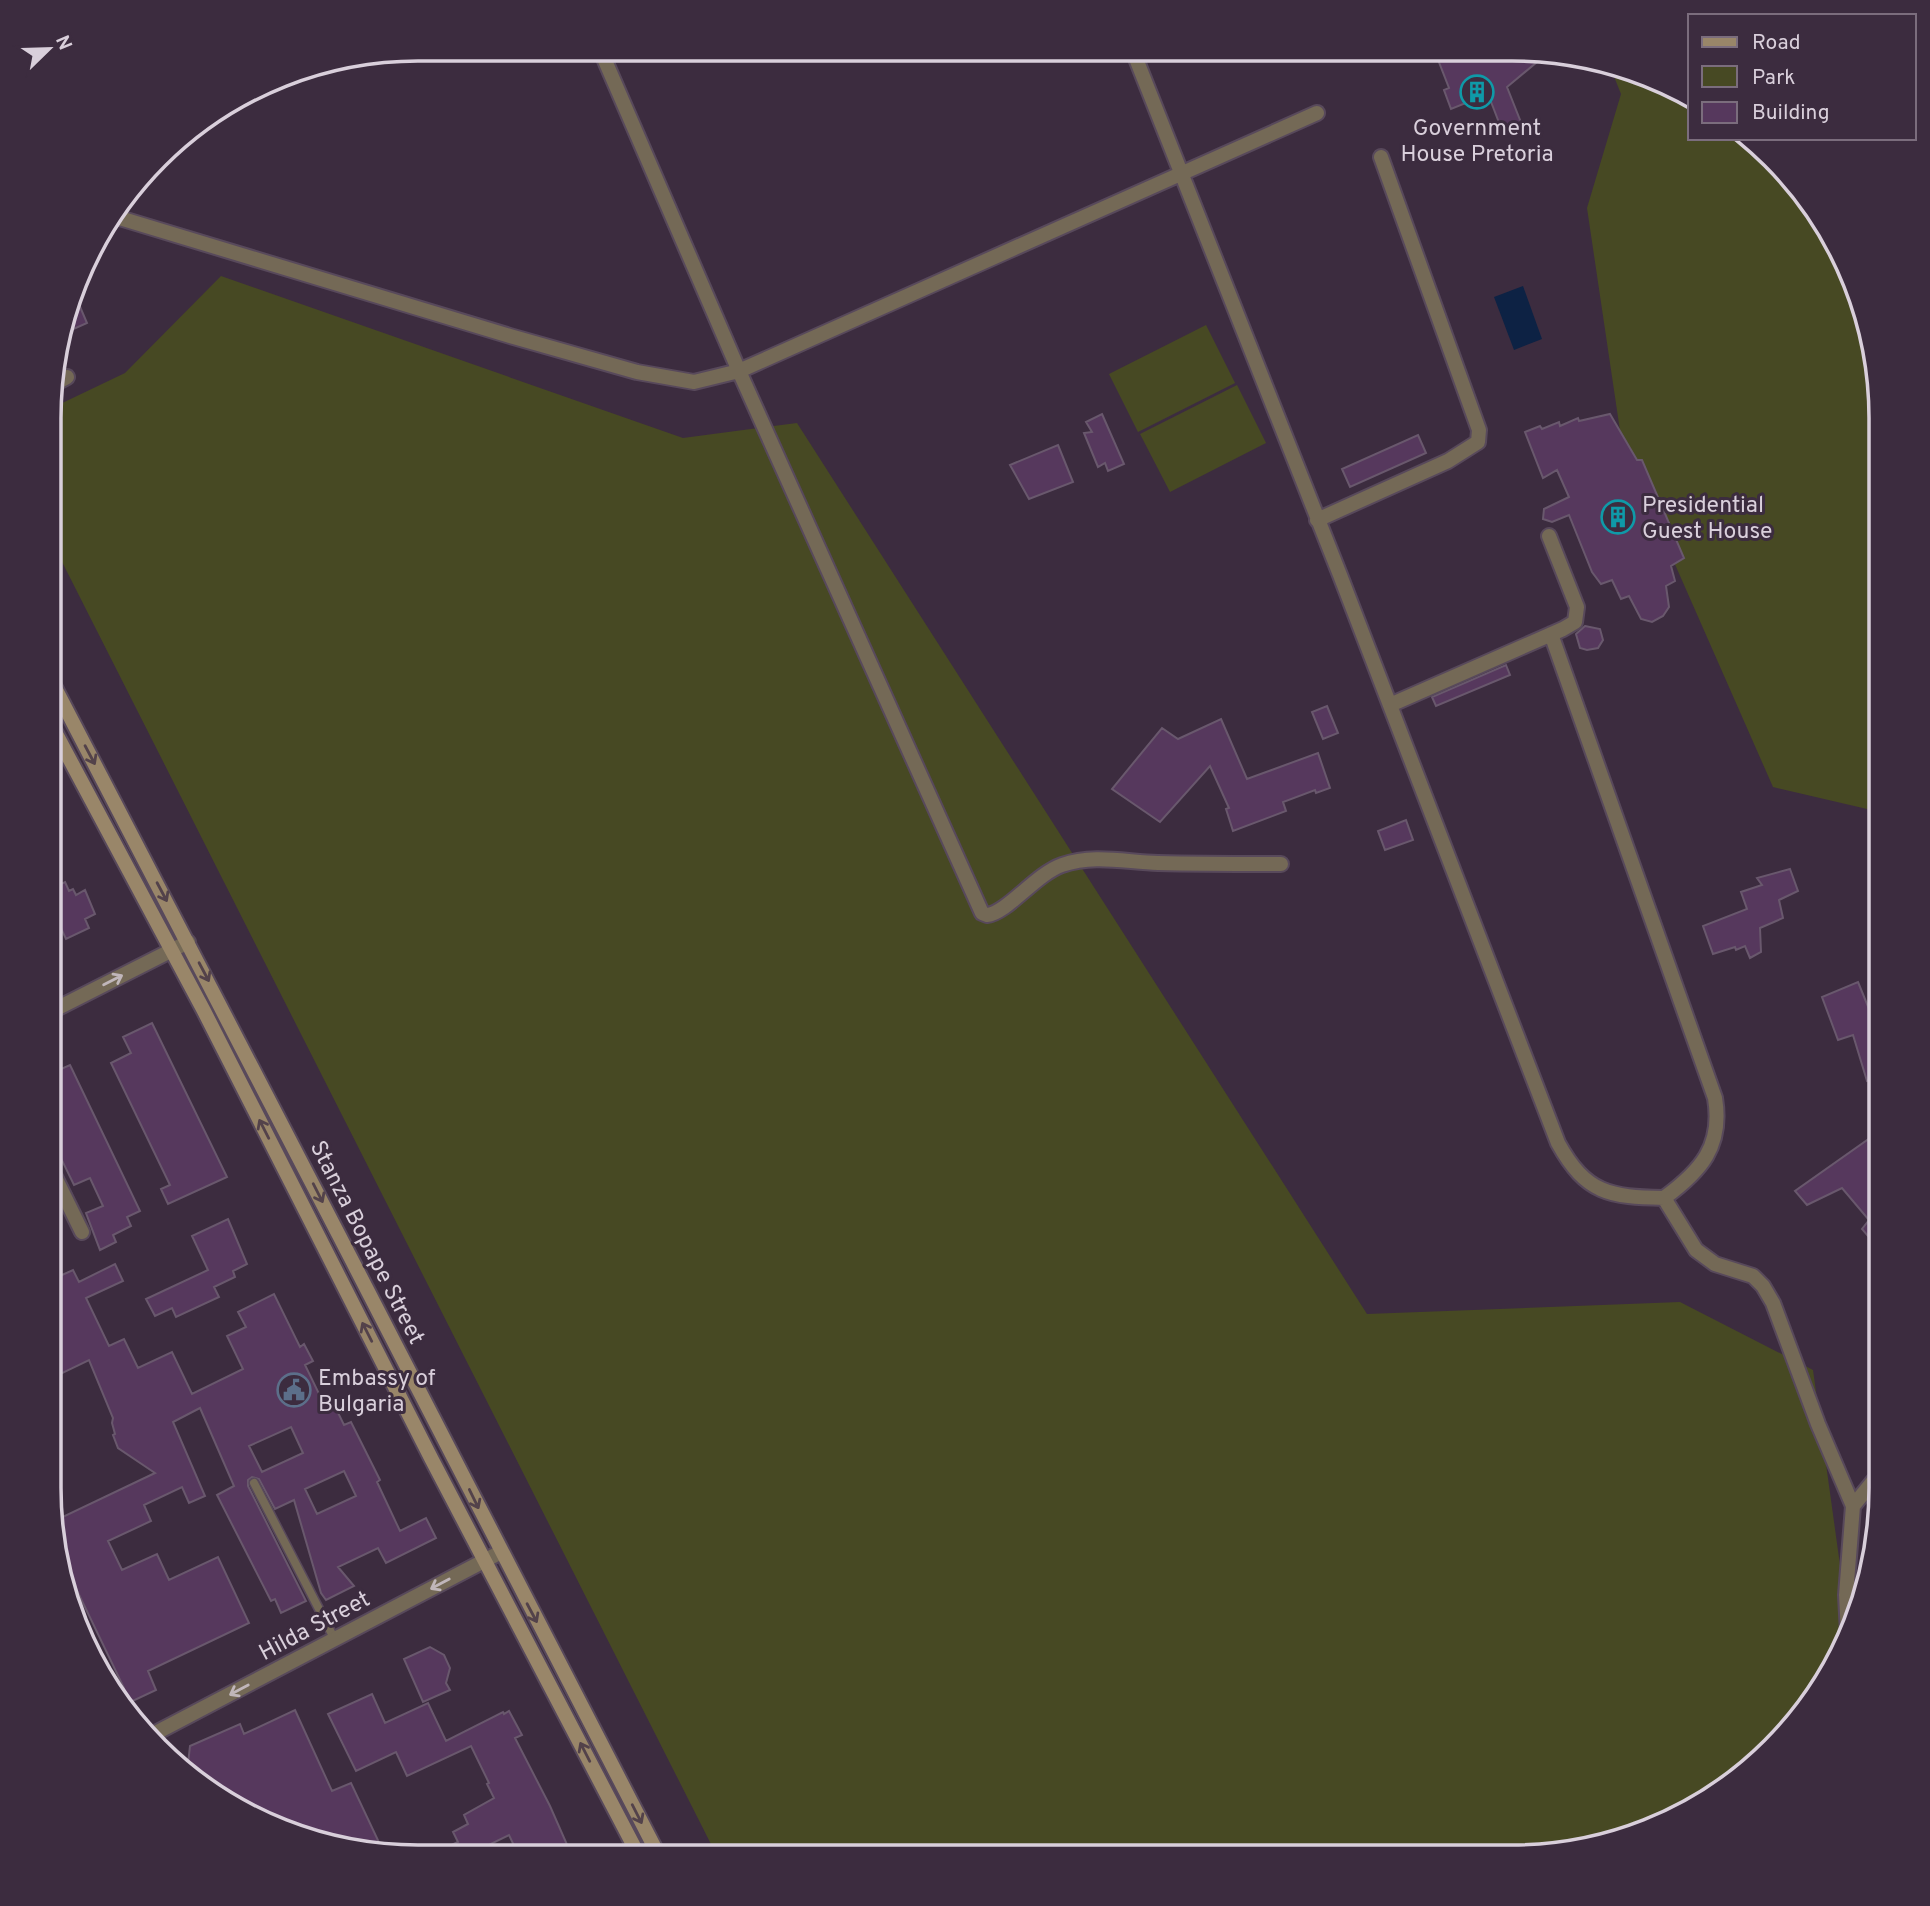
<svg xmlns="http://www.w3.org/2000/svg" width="1930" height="1906" font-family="Overpass,sans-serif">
  <rect width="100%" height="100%" fill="#3c2c3f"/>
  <path fill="#474923" d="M1611,69L1690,96V138H1742L1805,194L1861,299L1880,394V812L1773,787L1622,444L1587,208L1621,94Z
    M221,276L683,438L797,423L1367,1314L1680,1302L1813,1370L1849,1630L1843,1652L1790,1731L1736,1781L1631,1837L1536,1856H717L55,548L56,406L125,373Z
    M1206,325L1235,383L1138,432L1109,374Z
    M1237,385L1266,443L1170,492L1140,434Z"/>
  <path fill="#0d2244" d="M1523,286L1542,339L1514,350L1494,297Z"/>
  <path fill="#56385d" stroke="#69586d" stroke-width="2" fill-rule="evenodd" d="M1435,52H1549L1507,87L1522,125L1503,133L1488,94L1451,109L1444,90L1449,88Z
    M75,295L87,323L60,335Z
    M1102,414L1124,464L1108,471L1105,463L1098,467L1084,433L1092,432L1086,422Z
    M1610,414L1637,460H1642L1684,558L1671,566L1675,581L1666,586L1669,607L1663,616L1652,622L1641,619L1629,596L1621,599L1612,580L1601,584L1592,572L1569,515L1552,522L1543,519L1544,509L1569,497L1557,470L1543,478L1525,432L1540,426L1542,429L1559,422L1560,426L1578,418L1579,421Z
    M1418,435L1426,453L1350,487L1342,469Z
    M1058,445L1073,482L1029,499L1010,465Z
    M1585,626L1600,629L1603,640L1598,648L1587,650L1580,648L1576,634Z
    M1506,665L1510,675L1436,706L1432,697Z
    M1327,706L1338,733L1323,739L1312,712Z
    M1221,719L1247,779L1318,753L1330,788L1316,793L1315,790L1283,802L1286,811L1233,831L1226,809L1229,808L1210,766L1160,822L1112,789L1162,728L1178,739Z
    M1406,820L1413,840L1385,850L1378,831Z
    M1790,869L1798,891L1779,900L1783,918L1760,928L1761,952L1750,958L1745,946L1736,950L1735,947L1713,954L1703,926L1747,909L1741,892L1762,885L1757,878Z
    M65,882L69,891L73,889L76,895L85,890L95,914L85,919L89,928L66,939L53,911V888Z
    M1858,982L1869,1009L1875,1007L1880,1022V1076L1867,1081L1853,1035L1838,1040L1822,997Z
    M152,1023L227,1177L168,1204L161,1189L170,1185L111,1063L131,1053L123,1037Z
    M70,1065L140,1211L127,1217L131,1226L113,1235L116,1242L100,1250L86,1213L103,1206L90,1178L74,1185L56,1148L52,1150V1073Z
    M1880,1131V1250L1862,1229L1869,1220L1842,1188L1807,1205L1795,1191Z
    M228,1219L247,1264L233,1271L235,1277L214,1287L219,1297L176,1317L172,1308L155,1316L146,1299L208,1270L192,1236Z
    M115,1264L123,1281L86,1298L109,1346L124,1339L138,1368L172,1352L192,1394L243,1369L227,1336L246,1327L238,1312L274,1294L300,1347L304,1344L313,1361L305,1365L321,1398L329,1394L344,1425L351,1422L380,1480L377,1482L400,1531L426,1518L436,1538L386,1563L378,1548L338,1567L354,1586L326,1600L321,1593L294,1500L275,1509L259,1479L252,1477L248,1480V1486L306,1601L281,1613L275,1599L271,1601L217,1495L234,1486L200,1408L173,1422L205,1496L189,1503L182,1487L144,1505L151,1521L108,1541L122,1570L157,1554L169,1580L218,1557L249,1623L148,1671L156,1690L122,1706L115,1693L124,1688L57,1549L52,1522L155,1473L118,1448L113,1435L115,1434L112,1423L113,1418L89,1360L50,1379L51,1280L73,1270L79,1282ZM291,1427L303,1453L262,1472L249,1446ZM344,1471L356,1496L317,1514L305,1489Z
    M430,1647L444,1655L450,1668L446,1683L450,1690L423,1702L404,1659Z
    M372,1694L385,1723L428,1703L446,1741L503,1712L504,1714L509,1711L522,1735L515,1738L550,1806L572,1856H519L509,1835L466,1856H428L458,1842L453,1832L468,1824L464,1815L494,1798L487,1784L489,1783L471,1746L407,1776L396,1752L356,1771L328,1714Z
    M295,1710L332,1791L351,1783L384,1853L254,1819L187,1773L190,1746L240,1724L244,1734Z"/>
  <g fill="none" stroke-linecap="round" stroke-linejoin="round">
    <defs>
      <path id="lane" d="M254,1483L335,1640"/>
      <path id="street" d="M600,49L739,371L982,913L987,915C1007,913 1036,874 1062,865C1094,854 1125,862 1158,863C1199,864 1240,864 1281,864
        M1133,51L1340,575L1558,1143C1586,1194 1610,1197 1664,1198L1696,1250L1715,1264L1753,1276L1763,1286L1773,1303L1818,1424L1853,1506L1846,1595L1848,1633
        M113,216L510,336L637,372L694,382L739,371L1317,113
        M56,383L67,377
        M1317,520L1448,461L1478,442L1479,430L1381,157
        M1551,634L1715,1098C1723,1146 1701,1171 1664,1198
        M1390,705L1563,629L1575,622L1577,607L1549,536
        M52,1011L188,942
        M52,1171L82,1232
        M1853,1506L1880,1473
        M148,1737L501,1552"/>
      <path id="secondary" d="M54,686C257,1075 458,1466 659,1856
        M54,730L204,1011L431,1458L639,1856"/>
    </defs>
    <use href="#lane" stroke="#58495b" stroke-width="11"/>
    <use href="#street" stroke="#58495b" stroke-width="18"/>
    <use href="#secondary" stroke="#58495b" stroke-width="18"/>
    <use href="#lane" stroke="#746956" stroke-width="8"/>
    <use href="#street" stroke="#746956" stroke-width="14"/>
    <use href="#secondary" stroke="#998669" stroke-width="14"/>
  </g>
  <defs><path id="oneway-shaft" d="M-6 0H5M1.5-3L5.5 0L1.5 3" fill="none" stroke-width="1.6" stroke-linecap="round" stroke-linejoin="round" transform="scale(1.75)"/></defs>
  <g stroke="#53424a">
    <use href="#oneway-shaft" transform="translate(90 755) rotate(62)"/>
    <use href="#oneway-shaft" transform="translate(162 892) rotate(62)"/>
    <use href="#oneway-shaft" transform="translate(204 972) rotate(62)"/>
    <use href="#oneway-shaft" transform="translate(264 1129) rotate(-117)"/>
    <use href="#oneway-shaft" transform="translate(318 1193) rotate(63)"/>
    <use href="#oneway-shaft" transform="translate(367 1332) rotate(-117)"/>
    <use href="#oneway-shaft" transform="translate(474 1499) rotate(64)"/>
    <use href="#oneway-shaft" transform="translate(532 1613) rotate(62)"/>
    <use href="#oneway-shaft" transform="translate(585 1752) rotate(-117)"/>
    <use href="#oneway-shaft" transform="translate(637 1814) rotate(63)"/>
  </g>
  <g stroke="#c0b6ba">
    <use href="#oneway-shaft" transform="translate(113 980) rotate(-27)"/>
    <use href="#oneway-shaft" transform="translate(440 1584) rotate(152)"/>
    <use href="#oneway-shaft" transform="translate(239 1690) rotate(152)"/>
  </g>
  <defs>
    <symbol id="building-ring" viewBox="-11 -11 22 22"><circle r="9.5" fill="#3c2c3f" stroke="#0f9aa8" stroke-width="1.5"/><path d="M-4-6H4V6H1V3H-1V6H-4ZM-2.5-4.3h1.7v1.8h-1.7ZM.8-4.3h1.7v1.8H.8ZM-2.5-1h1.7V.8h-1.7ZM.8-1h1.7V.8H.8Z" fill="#0f9aa8"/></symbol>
    <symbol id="civic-ring" viewBox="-11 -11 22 22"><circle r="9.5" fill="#3c2c3f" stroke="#5c6f8a" stroke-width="1.5"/><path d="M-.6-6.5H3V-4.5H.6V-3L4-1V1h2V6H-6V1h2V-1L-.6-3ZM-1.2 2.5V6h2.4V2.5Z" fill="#5c6f8a"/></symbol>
  </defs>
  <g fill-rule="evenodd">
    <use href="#building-ring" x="1458" y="73" width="38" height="38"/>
    <use href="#building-ring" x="1599" y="498" width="38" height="38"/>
    <use href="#civic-ring" x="275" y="1371" width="38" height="38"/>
  </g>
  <g text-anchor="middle" stroke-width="6" stroke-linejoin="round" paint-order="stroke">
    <g font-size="23" fill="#d9cfdb" stroke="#3c2c3f" text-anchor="start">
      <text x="1477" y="135" text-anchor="middle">Government<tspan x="1477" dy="26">House Pretoria</tspan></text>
      <text x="1642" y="512">Presidential<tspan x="1642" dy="26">Guest House</tspan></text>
      <text x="318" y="1385">Embassy of<tspan x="318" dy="26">Bulgaria</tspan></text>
    </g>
    <g font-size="23" fill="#d9cfdb" stroke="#3c2c3f">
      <text transform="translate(368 1242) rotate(63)" y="8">Stanza Bopape Street</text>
      <text transform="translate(314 1625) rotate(-28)" y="8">Hilda Street</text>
    </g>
  </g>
  <path d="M0 0H1930V1906H0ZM418 61H1512A357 357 0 0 1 1869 418V1488A357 357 0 0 1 1512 1845H418A357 357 0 0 1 61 1488V418A357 357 0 0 1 418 61Z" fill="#3c2c3f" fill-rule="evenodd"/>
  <path fill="none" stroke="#d9cfdb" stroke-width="3.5" d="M418 61H1512A357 357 0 0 1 1869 418V1488A357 357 0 0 1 1512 1845H418A357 357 0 0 1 61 1488V418A357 357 0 0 1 418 61Z"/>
  <rect x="1688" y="14" width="228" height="126" fill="#3c2c3f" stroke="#7b6d7d" stroke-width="2"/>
  <rect x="1702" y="37" width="35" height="10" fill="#998669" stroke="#7b6d7d" stroke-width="2"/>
  <text x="1752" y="49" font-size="21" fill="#d9cfdb">Road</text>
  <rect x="1702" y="66" width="35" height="21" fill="#474923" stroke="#7b6d7d" stroke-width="2"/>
  <text x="1752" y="84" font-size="21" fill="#d9cfdb">Park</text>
  <rect x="1702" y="102" width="35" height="21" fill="#56385d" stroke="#7b6d7d" stroke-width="2"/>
  <text x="1752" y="119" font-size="21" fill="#d9cfdb">Building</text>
  <g transform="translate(49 49) rotate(67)" stroke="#3c2c3f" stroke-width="5" paint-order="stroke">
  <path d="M0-5L12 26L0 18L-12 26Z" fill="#d9cfdb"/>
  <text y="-10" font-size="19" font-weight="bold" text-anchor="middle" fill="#d9cfdb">N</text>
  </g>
</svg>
